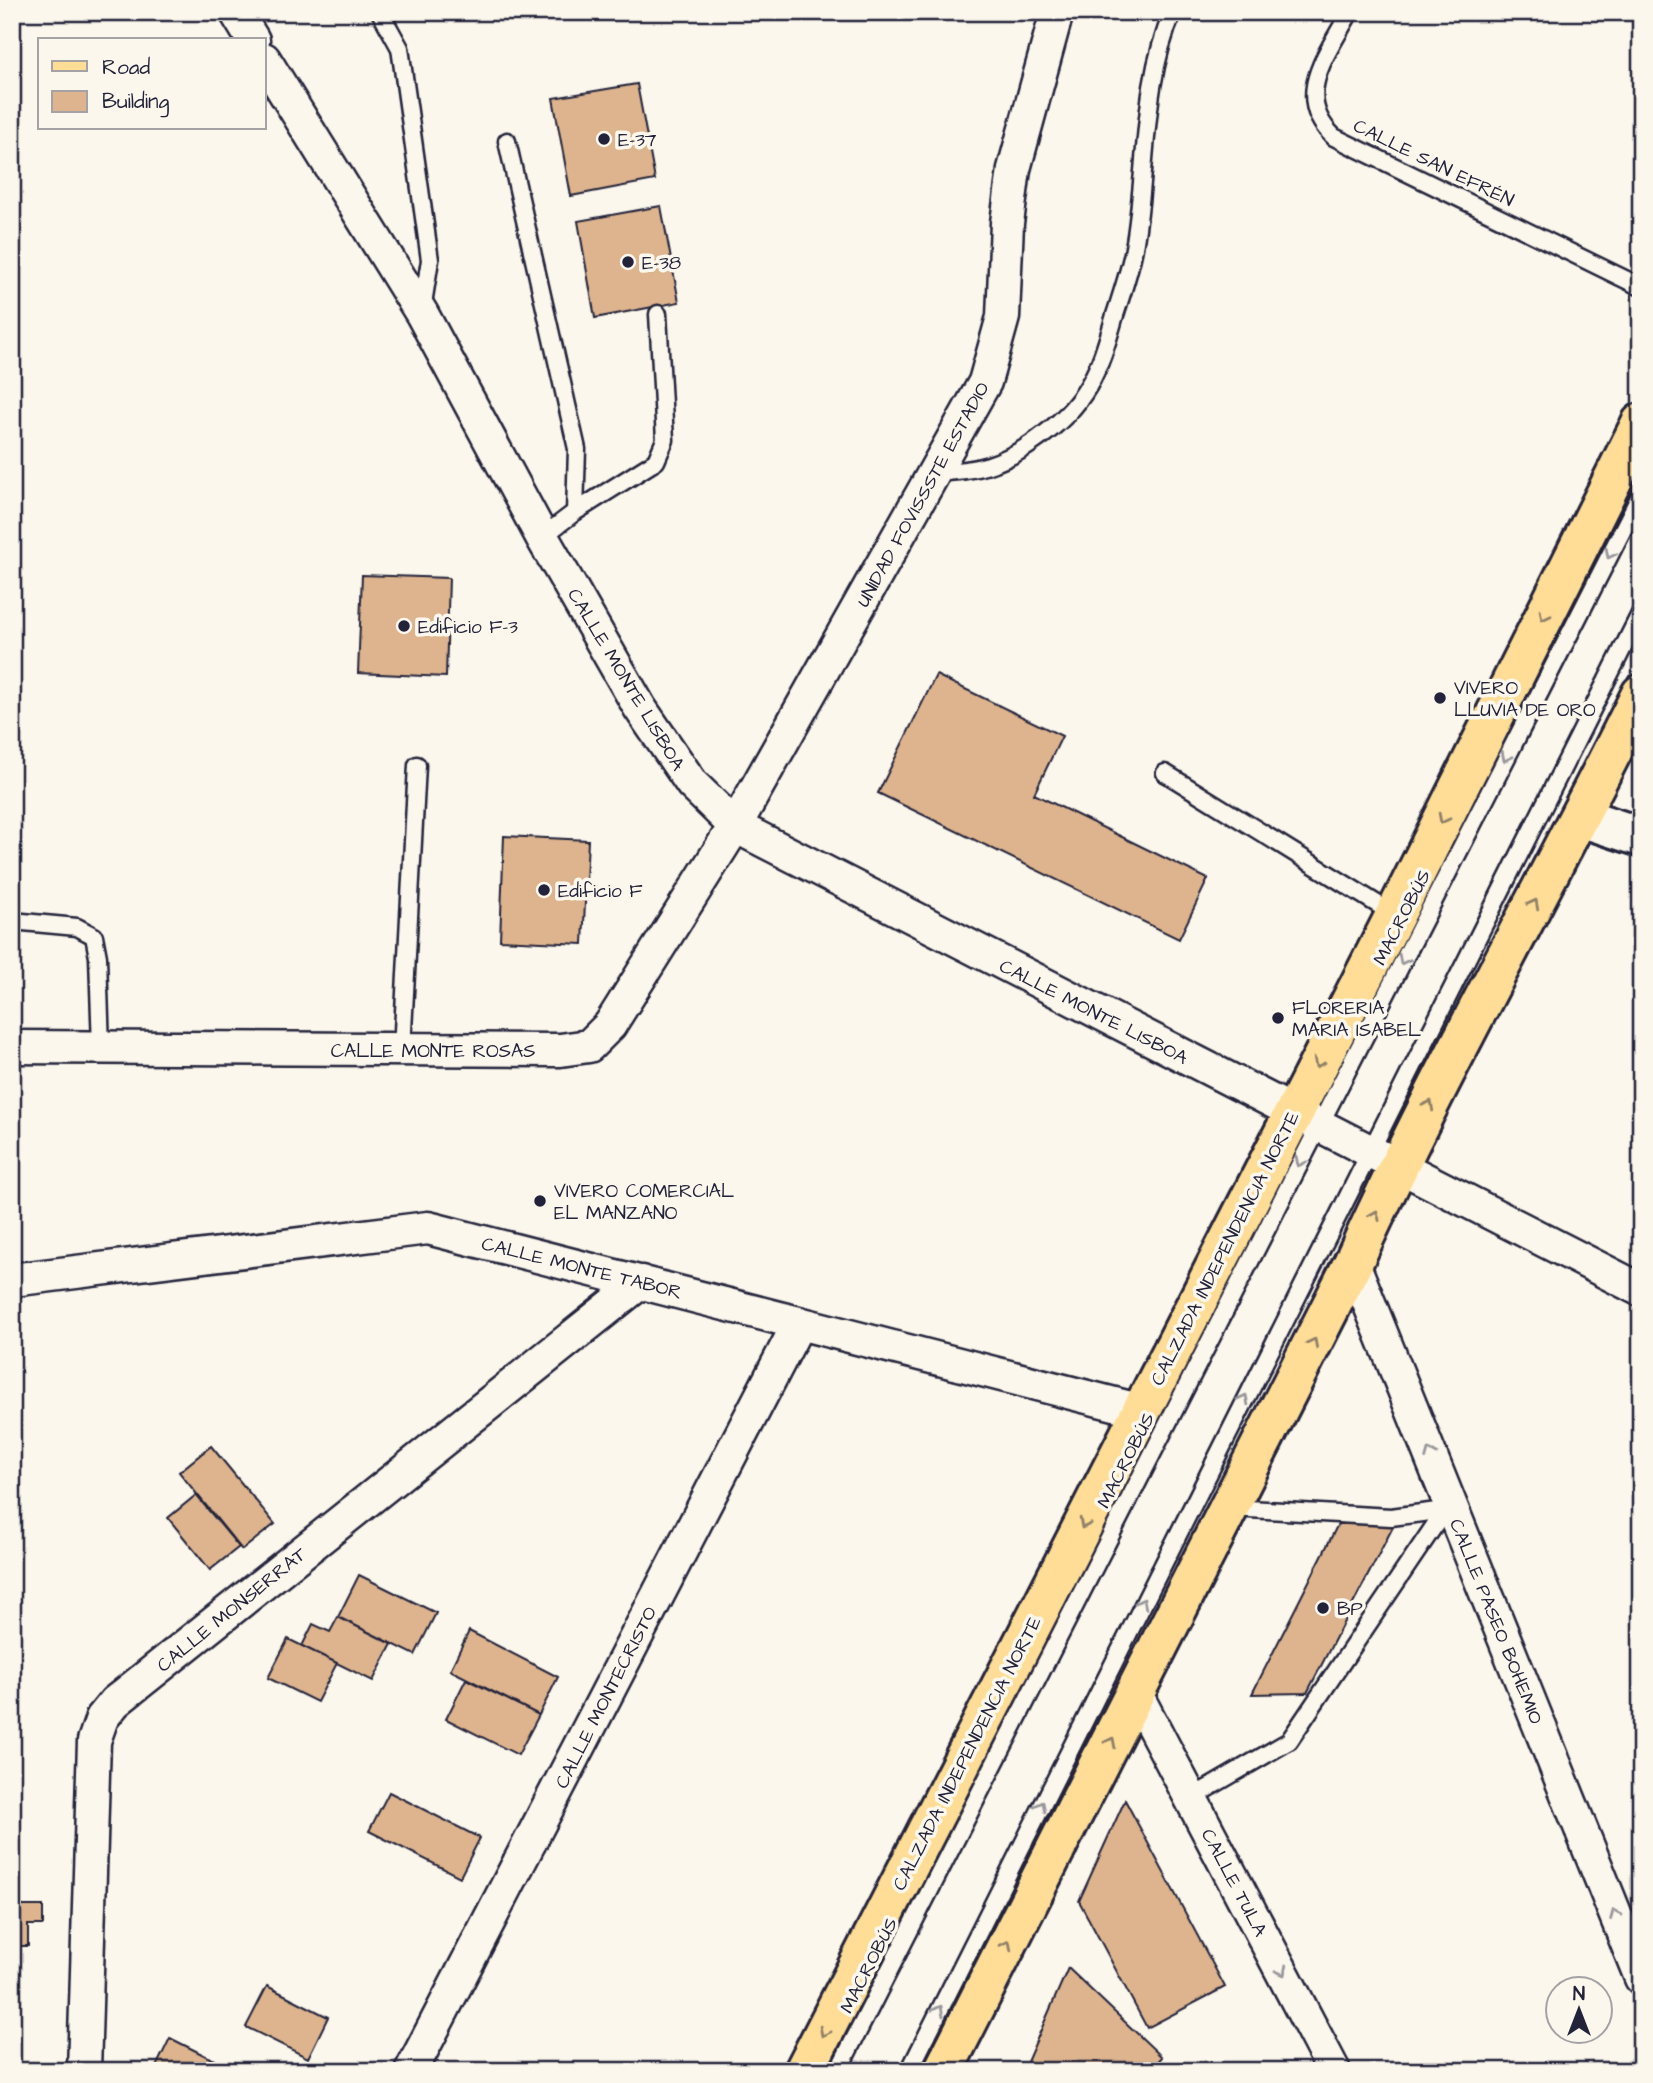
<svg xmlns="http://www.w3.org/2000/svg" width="1653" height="2083" font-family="'Architects Daughter',sans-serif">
  <rect width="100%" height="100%" fill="#fbf7ec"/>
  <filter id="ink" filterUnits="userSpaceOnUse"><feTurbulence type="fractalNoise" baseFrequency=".0143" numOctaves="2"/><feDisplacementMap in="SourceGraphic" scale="14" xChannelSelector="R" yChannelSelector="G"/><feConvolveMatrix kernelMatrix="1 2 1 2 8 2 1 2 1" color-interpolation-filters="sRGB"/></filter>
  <g filter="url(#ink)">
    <path fill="#ddb48e" stroke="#22223b" stroke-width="2" d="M637,84L655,180L571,196L553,98Z
      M661,206L679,302L595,318L578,221Z
      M362,575L449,578L446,677L358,673Z
      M936,675L1062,736L1034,794L1208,879L1179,939L878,793Z
      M504,836L588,840L583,944L500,940Z
      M211,1446L275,1524L242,1550L179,1472Z
      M196,1495L239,1547L210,1570L168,1518Z
      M1395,1523L1307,1693L1252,1694L1338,1524Z
      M359,1575L436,1613L415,1655L338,1617Z
      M338,1617L392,1644L373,1681L302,1646L313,1624L330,1632Z
      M469,1631L558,1677L539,1715L450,1670Z
      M288,1639L337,1663L317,1702L268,1678Z
      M466,1679L539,1715L518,1755L446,1719Z
      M389,1792L480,1838L460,1877L369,1831Z
      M1125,1800L1225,1987L1147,2028L1079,1901Z
      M12,1906H43V1925H28V1946H12Z
      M1068,1968L1162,2057L1150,2071H1023Z
      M267,1986L328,2017L308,2058L246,2027Z
      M170,2038L220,2063L216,2071H154Z"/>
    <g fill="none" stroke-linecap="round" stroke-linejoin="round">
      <defs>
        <path id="service" d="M380,12L400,48L430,260L422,310
          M1350,12C1328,53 1291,97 1334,137L1641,287
          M507,141L577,449L575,512L542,537
          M936,472C976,472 1003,464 1035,441C1087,405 1099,372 1115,315C1122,293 1130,270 1134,248C1148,171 1141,85 1173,12
          M575,512L656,461L665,440L658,314
          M1165,773L1395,915
          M12,921L77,927L94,936L98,957L101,1048
          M402,1050L417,765
          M1230,1508L1391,1517L1445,1510L1449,1506
          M1191,1798L1289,1741L1445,1510
          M838,2071L1641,494
          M909,2071L1641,612"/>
        <path id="minor" d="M236,12L253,40
          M264,59L422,314L542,537L640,708L692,784L735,826L1641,1290
          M12,1047L560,1050L589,1046L610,1025L735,826L985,382L1003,317L1007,223L1014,169L1057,12
          M1353,1263L1641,1978
          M12,1280L428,1228L1142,1411
          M1136,1694L1334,2071
          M84,2071L94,1741L102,1718L115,1702L641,1282
          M411,2071L799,1323"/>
        <path id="tertiary" d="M1580,817L1641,837"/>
        <path id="primary" d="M804,2071L1395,915L1641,423
          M943,2071L1353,1263C1441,1069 1547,885 1641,694"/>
      </defs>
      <use href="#service" stroke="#22223b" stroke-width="21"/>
      <use href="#minor" stroke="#22223b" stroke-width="37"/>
      <use href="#tertiary" stroke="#22223b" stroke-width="44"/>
      <use href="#primary" stroke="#22223b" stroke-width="44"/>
      <use href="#service" stroke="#fbf7ec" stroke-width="16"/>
      <use href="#minor" stroke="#fbf7ec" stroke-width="32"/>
      <use href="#tertiary" stroke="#fbf7ec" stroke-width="38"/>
      <use href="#primary" stroke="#ffdd96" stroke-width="38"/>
    </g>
    <defs><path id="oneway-chevron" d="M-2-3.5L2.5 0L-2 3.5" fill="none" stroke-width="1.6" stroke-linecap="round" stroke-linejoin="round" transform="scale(1.75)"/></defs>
    <g stroke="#99979c">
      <use href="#oneway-chevron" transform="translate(1610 554) rotate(117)"/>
      <use href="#oneway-chevron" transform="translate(1506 757) rotate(117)"/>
      <use href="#oneway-chevron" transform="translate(1403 960) rotate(117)"/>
      <use href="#oneway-chevron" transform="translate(1300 1162) rotate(117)"/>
      <use href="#oneway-chevron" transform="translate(1244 1399) rotate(-63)"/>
      <use href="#oneway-chevron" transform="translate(1430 1453) rotate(-112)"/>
      <use href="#oneway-chevron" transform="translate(1142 1603) rotate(-63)"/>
      <use href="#oneway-chevron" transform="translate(1041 1806) rotate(-63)"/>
      <use href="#oneway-chevron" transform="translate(1615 1914) rotate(-112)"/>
      <use href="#oneway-chevron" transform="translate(1282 1971) rotate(62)"/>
      <use href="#oneway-chevron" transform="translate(939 2010) rotate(-63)"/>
    </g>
    <g stroke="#908068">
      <use href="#oneway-chevron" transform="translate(1544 616) rotate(117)"/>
      <use href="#oneway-chevron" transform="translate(1443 819) rotate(117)"/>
      <use href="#oneway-chevron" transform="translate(1534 904) rotate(-62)"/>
      <use href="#oneway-chevron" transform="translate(1318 1063) rotate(117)"/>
      <use href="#oneway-chevron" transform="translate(1429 1105) rotate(-62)"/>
      <use href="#oneway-chevron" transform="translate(1375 1215) rotate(-66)"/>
      <use href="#oneway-chevron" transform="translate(1313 1343) rotate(-63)"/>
      <use href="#oneway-chevron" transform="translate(1084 1524) rotate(117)"/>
      <use href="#oneway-chevron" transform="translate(1111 1742) rotate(-63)"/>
      <use href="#oneway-chevron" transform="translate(1007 1945) rotate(-63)"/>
      <use href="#oneway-chevron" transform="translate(824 2032) rotate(117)"/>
    </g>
  </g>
  <g fill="#22223b" stroke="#fbf7ec" stroke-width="2.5">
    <circle cx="604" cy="139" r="7"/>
    <circle cx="628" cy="262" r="7"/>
    <circle cx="404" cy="626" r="7"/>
    <circle cx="1440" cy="698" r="7"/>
    <circle cx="544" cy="890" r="7"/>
    <circle cx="1278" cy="1018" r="7"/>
    <circle cx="540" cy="1201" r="7"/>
    <circle cx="1323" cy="1608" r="7"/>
  </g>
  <g text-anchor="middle" stroke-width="7" stroke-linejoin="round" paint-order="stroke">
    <g font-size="19" fill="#22223b" stroke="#fbf7ec" text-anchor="start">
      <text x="618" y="146">E-37</text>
      <text x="642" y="269">E-38</text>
      <text x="418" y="633">Edificio F-3</text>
      <text x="1454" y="694">VIVERO<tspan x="1454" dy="22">LLUVIA DE ORO</tspan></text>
      <text x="558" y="897">Edificio F</text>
      <text x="1292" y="1014">FLORERIA<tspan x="1292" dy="22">MARIA ISABEL</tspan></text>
      <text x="554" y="1197">VIVERO COMERCIAL<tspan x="554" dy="22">EL MANZANO</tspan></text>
      <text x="1337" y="1615">BP</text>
    </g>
    <g font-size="19" fill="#22223b" stroke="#fbf7ec">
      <text transform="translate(1434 162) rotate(26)" y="7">CALLE SAN EFRÉN</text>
      <text transform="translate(922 494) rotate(-61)" y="7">UNIDAD FOVISSSTE ESTADIO</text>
      <text transform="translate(627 679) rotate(59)" y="7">CALLE MONTE LISBOA</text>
      <text transform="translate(1401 917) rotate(-63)" y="7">MACROBÚS</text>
      <text transform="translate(1094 1011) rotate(27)" y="7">CALLE MONTE LISBOA</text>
      <text x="433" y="1057">CALLE MONTE ROSAS</text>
      <text transform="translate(1224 1248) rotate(-63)" y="7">CALZADA INDEPENDENCIA NORTE</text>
      <text transform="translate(582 1267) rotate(14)" y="7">CALLE MONTE TABOR</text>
      <text transform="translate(1125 1460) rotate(-63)" y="7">MACROBÚS</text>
      <text transform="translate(231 1609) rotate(-39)" y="7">CALLE MONSERRAT</text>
      <text transform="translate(1497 1621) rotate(68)" y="7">CALLE PASEO BOHEMIO</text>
      <text transform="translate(605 1697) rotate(-63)" y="7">CALLE MONTECRISTO</text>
      <text transform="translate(966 1753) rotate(-63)" y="7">CALZADA INDEPENDENCIA NORTE</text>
      <text transform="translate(1235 1882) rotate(62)" y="7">CALLE TULA</text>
      <text transform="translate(868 1965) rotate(-63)" y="7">MACROBÚS</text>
    </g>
  </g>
  <rect width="1653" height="2083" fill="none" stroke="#fbf7ec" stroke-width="42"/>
  <rect x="21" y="21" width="1611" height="2041" fill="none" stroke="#22223b" stroke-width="2.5" filter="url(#ink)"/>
  <rect x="38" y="38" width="228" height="91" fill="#fbf7ec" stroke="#a4a2a5" stroke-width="2"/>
  <rect x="52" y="61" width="35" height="10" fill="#ffdd96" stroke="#a4a2a5" stroke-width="2"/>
  <text x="102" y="74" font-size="21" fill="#22223b">Road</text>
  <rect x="52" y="91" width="35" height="21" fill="#ddb48e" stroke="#a4a2a5" stroke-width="2"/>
  <text x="102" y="108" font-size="21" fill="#22223b">Building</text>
  <g transform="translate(1579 2010)"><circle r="33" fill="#fbf7ec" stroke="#a4a2a5" stroke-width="2"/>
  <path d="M0-5L12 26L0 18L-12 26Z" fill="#22223b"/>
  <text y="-10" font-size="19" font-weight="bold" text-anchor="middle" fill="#22223b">N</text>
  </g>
</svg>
